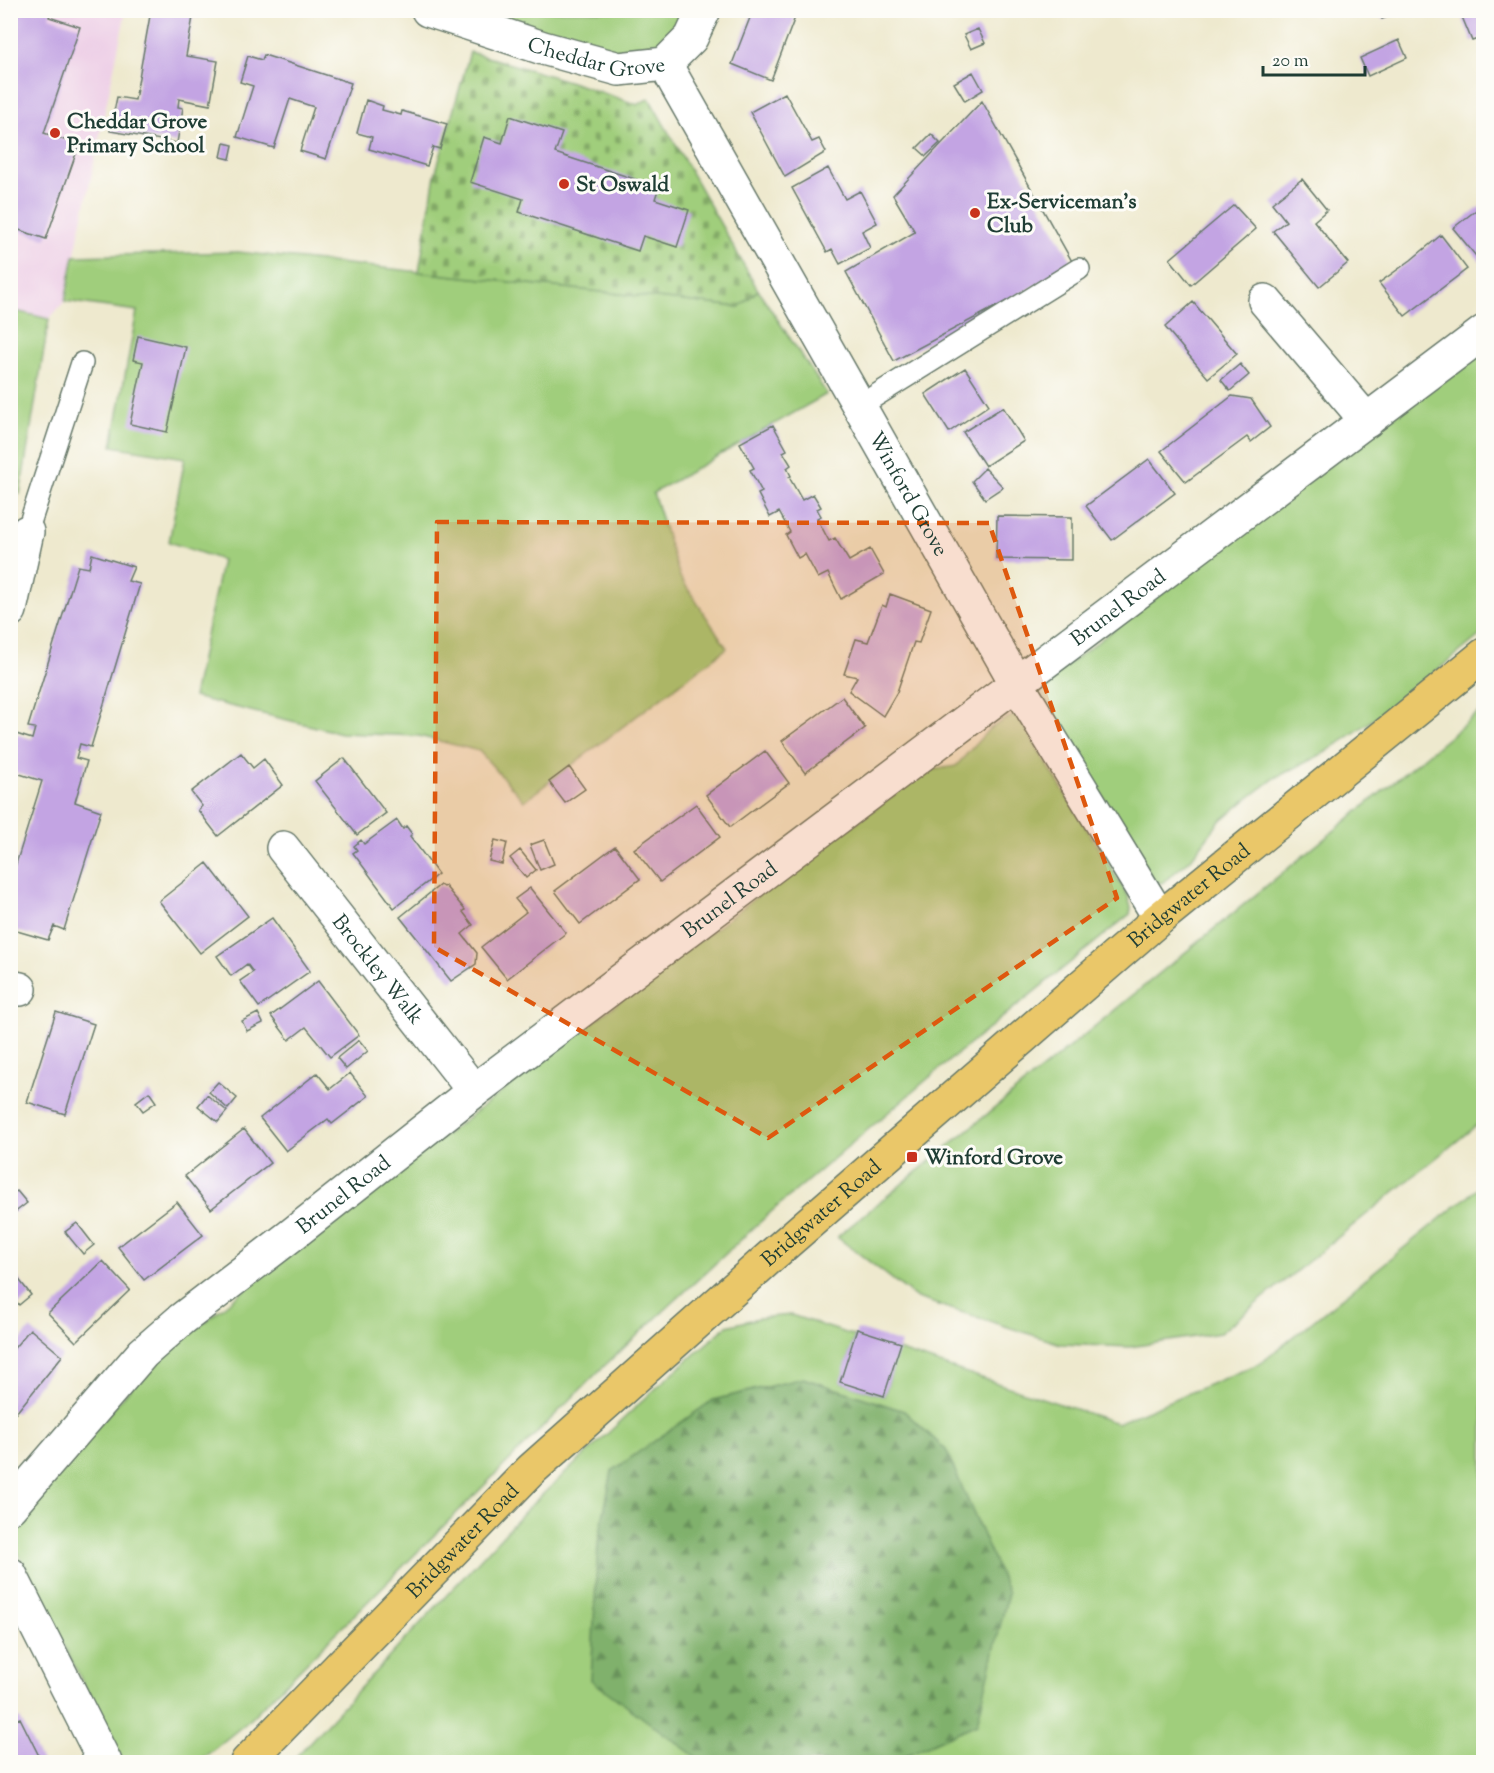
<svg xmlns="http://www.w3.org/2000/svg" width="1494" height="1773" font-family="'Sorts Mill Goudy',serif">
  <defs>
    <pattern id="forest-firs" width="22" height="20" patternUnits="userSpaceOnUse" patternTransform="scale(1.5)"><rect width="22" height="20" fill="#80b16c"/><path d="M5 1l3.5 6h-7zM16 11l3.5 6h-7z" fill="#68915a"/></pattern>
    <pattern id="cemetery-stones" width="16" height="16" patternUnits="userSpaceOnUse" patternTransform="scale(1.5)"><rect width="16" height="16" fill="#a0ce7c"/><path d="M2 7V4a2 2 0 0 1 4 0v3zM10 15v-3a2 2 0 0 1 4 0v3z" fill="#82a866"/></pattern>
  </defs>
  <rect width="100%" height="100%" fill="#fdfcf7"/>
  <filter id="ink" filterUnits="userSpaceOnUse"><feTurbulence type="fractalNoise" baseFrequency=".0167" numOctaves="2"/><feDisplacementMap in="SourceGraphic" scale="12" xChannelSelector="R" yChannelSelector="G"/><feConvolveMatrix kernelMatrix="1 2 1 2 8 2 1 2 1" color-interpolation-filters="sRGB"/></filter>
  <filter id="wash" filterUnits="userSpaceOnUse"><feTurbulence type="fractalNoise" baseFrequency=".008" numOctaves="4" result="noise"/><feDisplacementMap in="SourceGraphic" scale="24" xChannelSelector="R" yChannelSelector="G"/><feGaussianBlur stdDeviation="1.35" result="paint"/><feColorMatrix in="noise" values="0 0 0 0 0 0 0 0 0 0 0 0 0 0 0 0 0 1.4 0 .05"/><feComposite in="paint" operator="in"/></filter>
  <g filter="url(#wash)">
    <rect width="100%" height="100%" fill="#eee9ce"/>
    <path fill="#eed0e7" d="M11,11H126L65,301L49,319L20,494L11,492Z"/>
    <path fill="#a0ce7c" stroke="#608658" stroke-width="1.5" d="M463,11H688L674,40L650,53L625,59Z
      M238,252L739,307L758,290L827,394L653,493L680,577L727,648L524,801L479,751L419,736L341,733L193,697L222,560L169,542L185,458L112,446L137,311L65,301L74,256Z
      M11,310L49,319L20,494L11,492Z
      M1483,347V633L1393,706L1326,752L1275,778L1251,796L1219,822L1191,859L1162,883L1153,881L1041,694L1040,686Z
      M1483,709V1120L1220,1333L1130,1347L1061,1344L917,1298L837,1237Z
      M1017,715L1128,896L1131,908L1130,914L950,1060L772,1211L601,1369L245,1724L198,1762H122L16,1548C11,1535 13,1528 19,1517L149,1367L265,1273L776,882L926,771L956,766L989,729L1007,718Z
      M1483,1184V1762H291L528,1508L667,1378L727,1326L759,1318L791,1315L855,1336L841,1382L884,1396L898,1350L1117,1423L1261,1363Z"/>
    <path fill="url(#forest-firs)" stroke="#507750" stroke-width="1.5" d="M803,1378L904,1411L946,1450L1008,1593L977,1724L891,1762H703L591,1680L598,1543L612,1471L713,1400Z"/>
    <path fill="url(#cemetery-stones)" stroke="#608658" stroke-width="1.5" d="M470,52L568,81L638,105L649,98L758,290L739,307L419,272L435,175Z"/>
    <g id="blocks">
      <path fill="#c3a4e3" d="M10,10H51L49,17L80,27L44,133L79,145L46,239L13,228L10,234Z
        M151,10H201L200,18L193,17L186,56L218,61L210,105L179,99L178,107L183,108L177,143L110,131L117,97L135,100Z
        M753,10L797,12L771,80L732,64Z
        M1378,10H1414V11L1403,15L1401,12L1382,19Z
        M1465,10H1484V37L1472,41L1460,12Z
        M978,29L985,43L971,49L964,35Z
        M1399,40L1407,58L1368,76L1360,58Z
        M264,55L351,83L326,159L300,151L314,107L290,99L274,148L237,137L253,86L240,82L248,56L262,60Z
        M973,72L983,90L965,101L954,83Z
        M785,93L812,142L819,139L826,152L785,177L750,112Z
        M366,100L383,106L382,110L401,115L402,111L447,124L440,149L433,147L427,166L369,149L372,137L357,133Z
        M982,101L1074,265L894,361L846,272L915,232L893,195Z
        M510,116L562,133L555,153L659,187L655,199L689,210L677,247L643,236L638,251L519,212L523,199L470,182L484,137L502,143Z
        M931,134L940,143L926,156L917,148Z
        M224,143L233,145L230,159L221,157Z
        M828,168L845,199L860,191L877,223L862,231L870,248L840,264L832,249L827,252L792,188Z
        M1302,179L1327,210L1314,221L1348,263L1319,287L1273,231L1286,221L1272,203Z
        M1484,204V258L1480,261L1453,228Z
        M1234,205L1256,229L1191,285L1170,259Z
        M1441,235L1467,269L1405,316L1379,283L1411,260Z
        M1193,302L1237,354L1208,378L1165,327Z
        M138,336L186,347L167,432L130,424L143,362L133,360Z
        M1240,364L1249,375L1230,391L1221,380Z
        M965,368L989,405L949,432L925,394Z
        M1232,396L1251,399L1270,427L1251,442L1247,437L1186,482L1161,451Z
        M1003,407L1024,441L985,466L963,432Z
        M773,425L787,450L783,452L791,465L787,468L791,476L789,477L802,500L813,494L821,507L817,509L821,516L817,518L829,541L835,538L849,561L870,549L884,574L841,599L828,573L818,578L805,554L798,558L786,535L790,532L779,512L770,517L758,494L762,492L750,470L754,468L740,443Z
        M1149,459L1175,493L1112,540L1086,506Z
        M985,468L1003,487L985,499L972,481Z
        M997,516L1072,517V560L996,559Z
        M92,554L134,567L128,581L140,584L91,747L80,744L76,758L87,761L75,802L101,811L64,930L54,926L48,940L10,929L13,914L10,913V883L42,781L10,771V741L13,733L32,739L35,728L28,727L78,566L89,568Z
        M890,594L931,609L919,643L914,642L897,692L883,716L849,691L857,677L844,674L856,639L868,642L882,605L886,607Z
        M842,697L865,728L805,773L782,741Z
        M765,751L789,783L730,827L706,795Z
        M241,753L253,768L264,759L283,785L218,836L198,810L202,806L191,792Z
        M344,758L386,813L357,835L315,781Z
        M569,767L585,789L565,803L549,782Z
        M696,804L720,837L660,882L634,849Z
        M397,820L403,829L406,826L412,834L410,836L438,874L394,908L353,853L357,850L354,846L361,840L364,844Z
        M495,840L507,843L502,864L489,861Z
        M544,840L554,864L540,870L530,845Z
        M615,846L640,879L580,924L555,891Z
        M520,850L536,870L526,878L510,858Z
        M207,863L248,916L200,953L159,901Z
        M440,885L443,887L445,886L465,910L463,912L473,925L462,934L477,953L476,964L451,981L400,917Z
        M530,888L566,933L507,979L481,947L526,912L515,899Z
        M272,918L310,971L259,1007L240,981L253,972L247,964L231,976L217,956Z
        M318,981L359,1035L330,1057L306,1027L289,1040L271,1016Z
        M56,1012L94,1024L65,1114L27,1102Z
        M258,1013L263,1023L247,1031L242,1021Z
        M359,1040L368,1051L346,1069L337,1058Z
        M317,1073L330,1089L350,1073L368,1096L332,1124L328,1119L286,1151L260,1118Z
        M218,1082L237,1098L228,1109L209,1092Z
        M149,1092L156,1102L143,1111L136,1102Z
        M207,1095L227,1111L218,1122L198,1106Z
        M244,1129L270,1163L211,1209L185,1176Z
        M17,1191L27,1203L14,1213L10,1209V1196Z
        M177,1202L203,1235L144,1280L118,1247Z
        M77,1223L94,1245L83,1254L65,1232Z
        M103,1261L130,1290L76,1342L48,1313Z
        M10,1268L31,1295L19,1305L10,1294Z
        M30,1329L62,1356L16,1413L10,1409V1353Z
        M857,1329L901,1343L884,1396L840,1382Z
        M10,1716L13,1721L20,1718L42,1762H10Z"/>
    </g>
  </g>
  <g filter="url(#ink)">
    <use href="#blocks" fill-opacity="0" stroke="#67796a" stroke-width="1.5"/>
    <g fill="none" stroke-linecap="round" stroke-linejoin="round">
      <defs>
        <path id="service" d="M859,406L1079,269
          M27,532L82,363"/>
        <g id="minor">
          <path id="s1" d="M428,10L543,48L619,69L665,64L691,38L704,10"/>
          <path id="s2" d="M665,64L1017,684L1160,918"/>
          <path d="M1265,301L1367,421"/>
          <path d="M10,610L27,532"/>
          <path id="s3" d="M283,848L474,1091"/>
          <path d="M10,987L20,989"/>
          <path id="s4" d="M10,1507L143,1353L182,1319L289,1237L474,1091L1484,332"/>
          <path d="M10,1574L105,1762"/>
        </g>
        <g id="trunk">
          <path id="s5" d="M247,1762L531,1470L770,1257L1160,918L1484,655"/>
        </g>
      </defs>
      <use href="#service" stroke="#67796a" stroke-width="24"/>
      <use href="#minor" stroke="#67796a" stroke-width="36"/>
      <use href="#trunk" stroke="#67796a" stroke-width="36"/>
      <use href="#service" stroke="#fff" stroke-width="21"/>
      <use href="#minor" stroke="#fff" stroke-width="33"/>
      <use href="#trunk" stroke="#eac769" stroke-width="33"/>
    </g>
  </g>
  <path fill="#de580e" fill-opacity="0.2" stroke="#de580e" stroke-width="4.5" stroke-dasharray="12 8" stroke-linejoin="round" d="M437,522L989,523L1117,898L768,1138L434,947Z"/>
  <g fill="#c8321e" stroke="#fdfcf7" stroke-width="2">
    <circle cx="55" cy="133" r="6"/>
    <circle cx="564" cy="184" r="6"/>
    <circle cx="975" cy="213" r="6"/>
    <rect x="906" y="1151" width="12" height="12" rx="3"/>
  </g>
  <g text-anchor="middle" stroke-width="6" stroke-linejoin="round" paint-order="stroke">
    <g font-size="21" fill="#1f3d34" stroke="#fdfcf7">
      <text dy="7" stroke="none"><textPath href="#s1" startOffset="176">Cheddar Grove</textPath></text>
      <text dy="7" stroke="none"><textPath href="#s2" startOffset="494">Winford Grove</textPath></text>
      <text dy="7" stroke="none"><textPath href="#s4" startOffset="1431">Brunel Road</textPath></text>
      <text dy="7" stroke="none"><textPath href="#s5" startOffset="1281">Bridgwater Road</textPath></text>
      <text dy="7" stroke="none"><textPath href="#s4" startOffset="945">Brunel Road</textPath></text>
      <text dy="7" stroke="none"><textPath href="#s3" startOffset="154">Brockley Walk</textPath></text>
      <text dy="7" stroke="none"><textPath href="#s4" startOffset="459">Brunel Road</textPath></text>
      <text dy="7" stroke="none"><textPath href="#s5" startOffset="795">Bridgwater Road</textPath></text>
      <text dy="7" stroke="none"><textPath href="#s5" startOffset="309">Bridgwater Road</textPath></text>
    </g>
    <g font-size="21" font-weight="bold" fill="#1f3d34" stroke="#fdfcf7" text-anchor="start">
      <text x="67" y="128">Cheddar Grove<tspan x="67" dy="24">Primary School</tspan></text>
      <text x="576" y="191">St Oswald</text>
      <text x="987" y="208">Ex-Serviceman's<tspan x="987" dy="24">Club</tspan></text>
      <text x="924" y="1164">Winford Grove</text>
    </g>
  </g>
  <rect width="1494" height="1773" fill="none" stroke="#fdfcf7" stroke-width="36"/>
  <path d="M1263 66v9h102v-9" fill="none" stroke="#1f3d34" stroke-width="3"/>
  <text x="1272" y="66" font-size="18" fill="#1f3d34" stroke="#fdfcf7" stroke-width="4.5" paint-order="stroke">20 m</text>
</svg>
